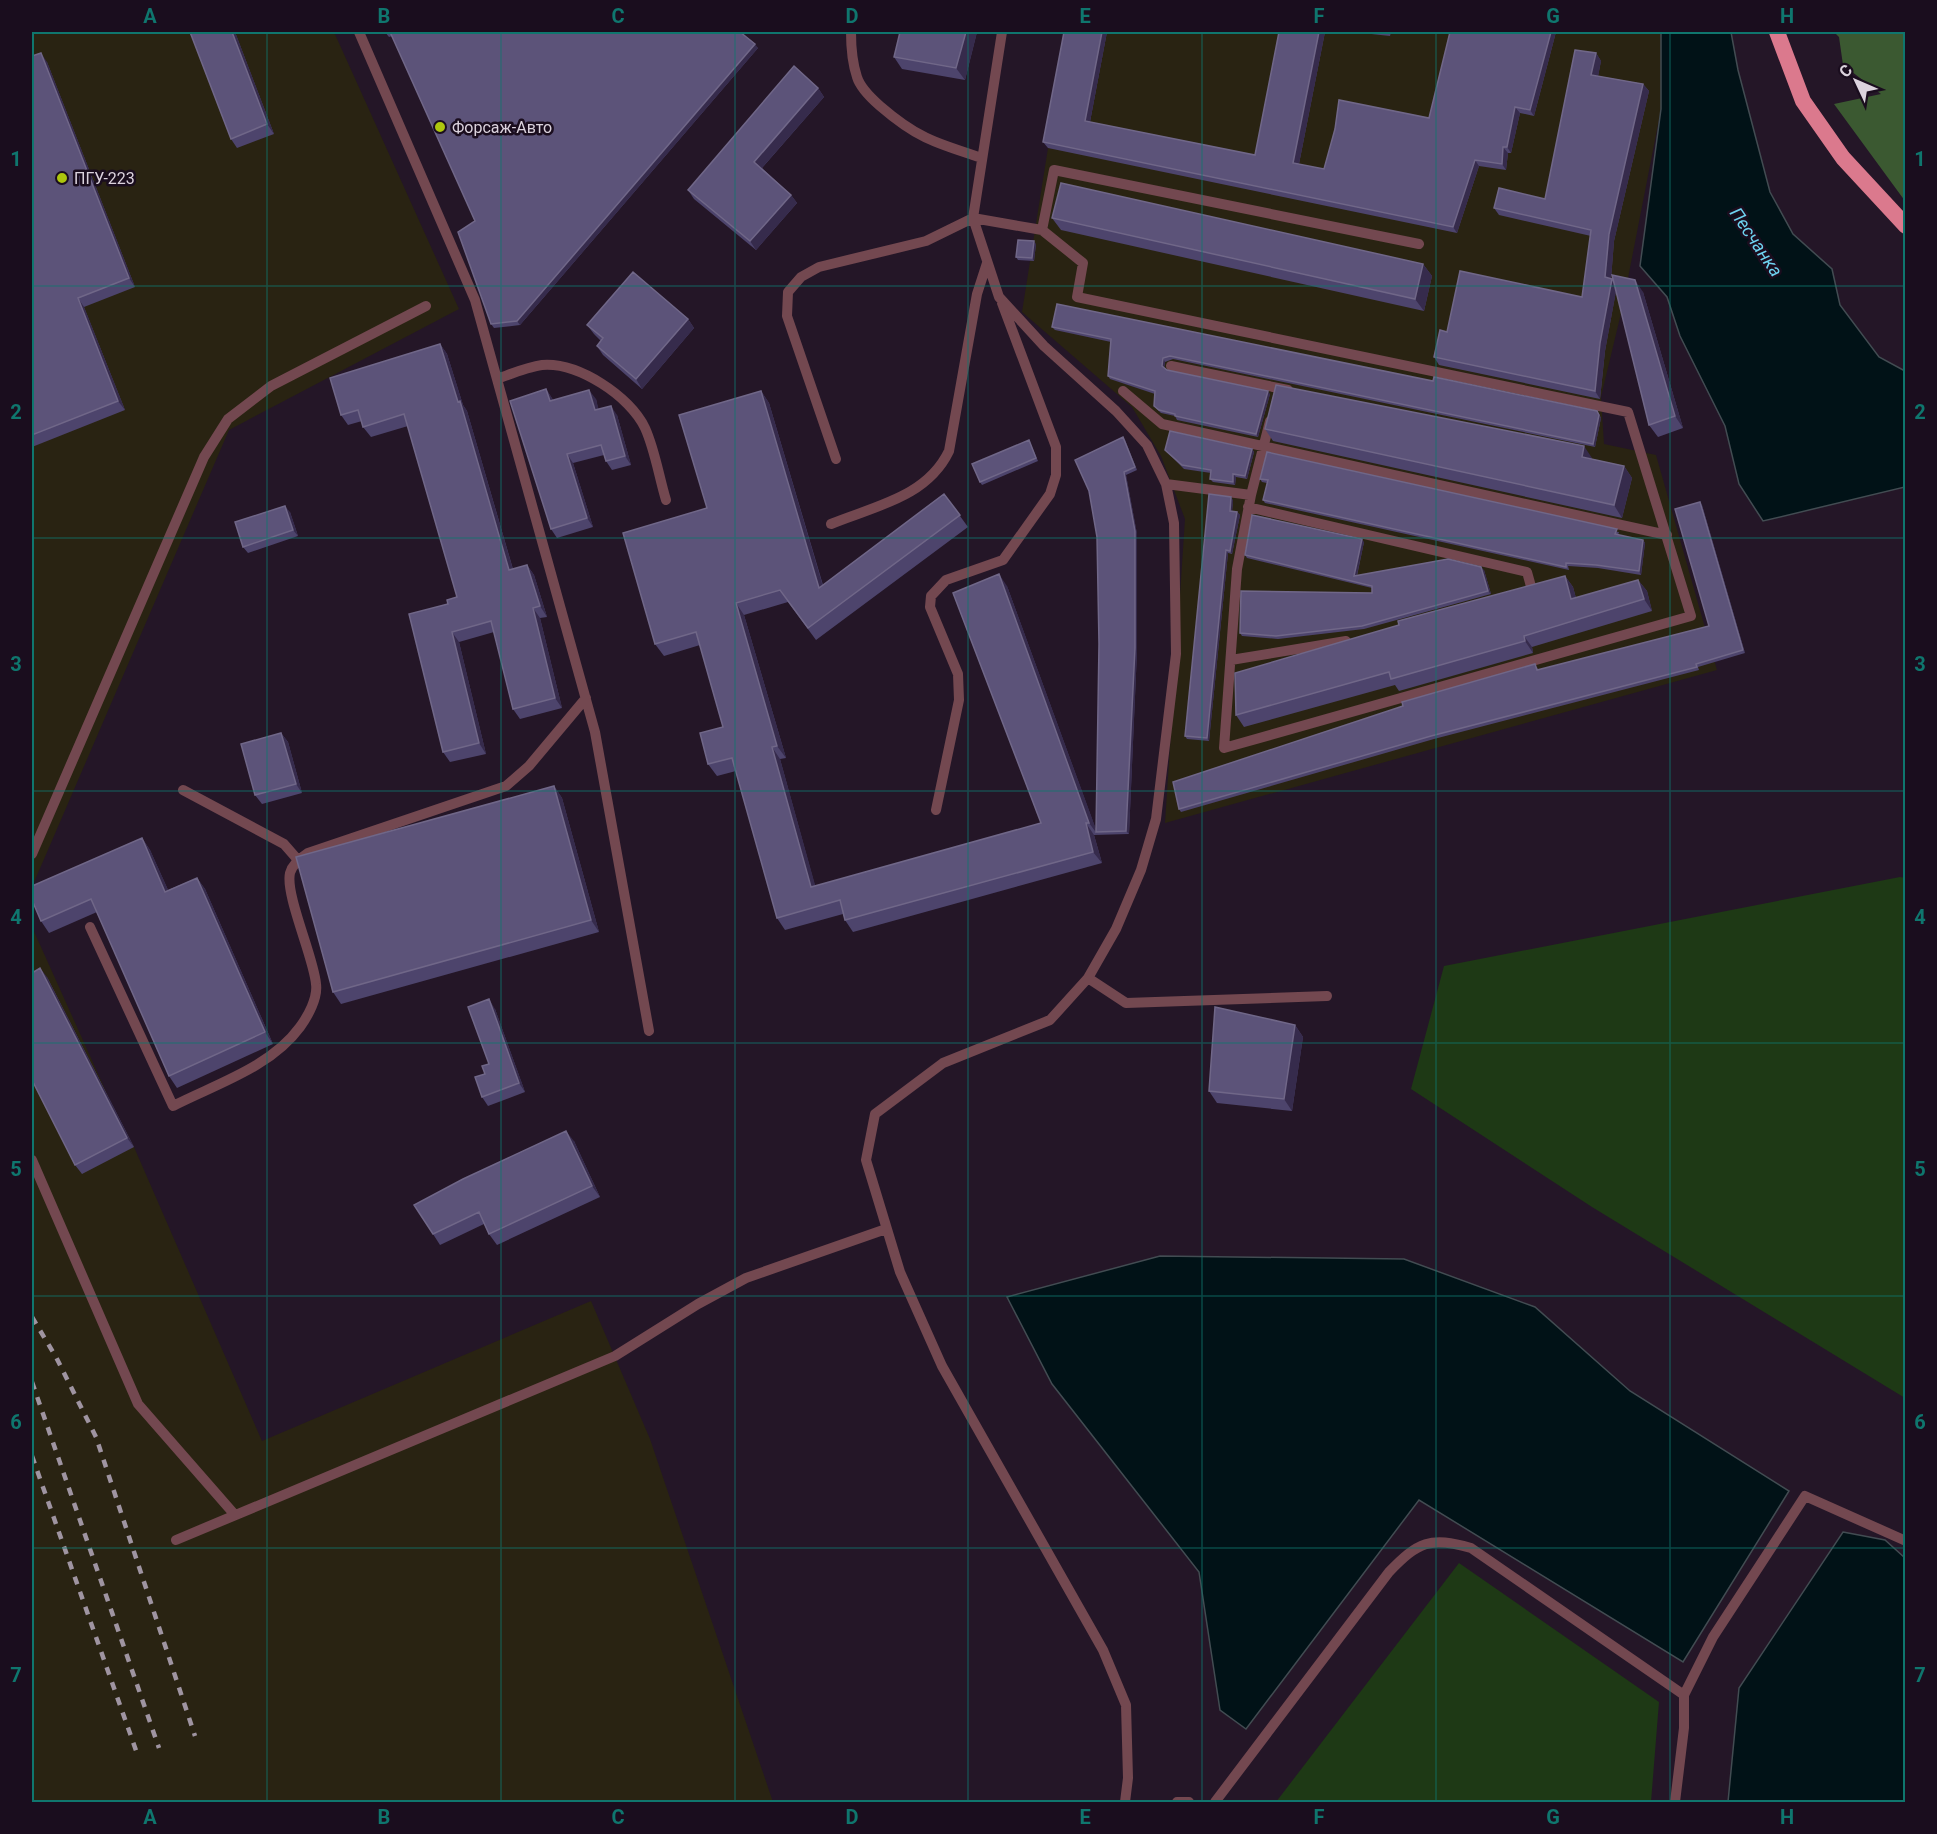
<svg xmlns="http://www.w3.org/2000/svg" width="1937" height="1834" font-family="Roboto,sans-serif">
  <rect width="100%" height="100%" fill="#241627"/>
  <path fill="#292312" d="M32,32H334L459,309L229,430L32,887Z
    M1107,32H1661V109L1622,309L1601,397L1604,444L1656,455L1717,670L1165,823L1185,519L1161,456L1132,407L1022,312L1048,148L1084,154Z
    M32,927L113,1107L134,1147L262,1441L591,1301L650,1439L773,1802H32Z"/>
  <path fill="#1e3915" d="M1900,877L1906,878L1905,1398L1592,1207L1411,1089L1444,966Z
    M1459,1563L1659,1702L1651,1802H1276Z"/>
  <path fill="#3b5931" d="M1834,32H1905V201L1834,104L1881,94L1843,65L1839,37Z"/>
  <path fill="#011217" stroke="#424c52" stroke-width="1.5" d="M1661,32H1731L1738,70L1770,192L1793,234L1832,269L1840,305L1879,357L1905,371V487L1763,521L1739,484L1725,426L1680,336L1667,297L1640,266L1661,109Z
    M1160,1256L1404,1259L1535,1307L1630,1391L1789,1491L1683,1662L1419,1500L1246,1729L1220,1710L1199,1572L1052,1384L1007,1297Z
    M1843,1532L1885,1540L1905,1558V1802H1728L1739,1688Z"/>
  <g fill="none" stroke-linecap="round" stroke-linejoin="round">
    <path stroke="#734850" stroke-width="10" d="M359,32L475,300L595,732L649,1031
      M851,32C851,47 852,62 857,77C860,87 872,99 880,106C917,138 935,143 982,158
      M1002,32L973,218L999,297L1044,346L1116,411L1147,445L1166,484L1174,523L1176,654L1156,819L1141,870L1116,929L1088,978L1050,1020L943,1063L875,1114L866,1160L900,1272L942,1366L1103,1650L1126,1705L1128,1778L1125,1802
      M1171,366L1288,390
      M497,379C511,374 527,367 542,365C578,362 630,396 645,428C655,450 659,477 666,500
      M1123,391L1162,424L1667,535
      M1270,421L1251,495L1237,569L1224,748L1691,616L1628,412L1077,297L1083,263L1042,230L1054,170L1419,244
      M836,459L787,316L788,292L801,277L819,267L926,241L973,218L1042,230
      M1166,484L1251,495
      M1248,507L1527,572L1532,590L1526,592
      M831,524C875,506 927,497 949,451L977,294L987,263
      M1231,660L1346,641
      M183,790L284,844L298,860
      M936,810L959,700L958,674L930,607L931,596L946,580L1003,560L1050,494L1056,475V447L1002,303
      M32,854L204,457L228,419L271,386L426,306
      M90,927L173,1106C216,1084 271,1067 300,1027C308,1016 318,998 316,984C314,958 285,895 290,873C292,864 302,857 308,853L506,786L529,766L586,698
      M1088,978L1126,1003L1327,996
      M32,1160L138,1404L235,1515
      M176,1540L615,1356L698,1304L746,1278L886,1229
      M1177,1802H1189
      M1215,1802L1389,1572C1418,1542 1430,1536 1471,1548L1684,1695
      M1675,1802L1684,1728V1695L1713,1637L1805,1496L1906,1541"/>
    <path stroke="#db798d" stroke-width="16" d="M1777,32L1803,101L1843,158L1906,226"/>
    <path stroke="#9f94a1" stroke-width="4.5" stroke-dasharray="8 8" stroke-linecap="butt" d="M32,1317L56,1357L96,1437L195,1736
      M32,1382L159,1748
      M32,1456L138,1756"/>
  </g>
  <path fill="#4d446c" d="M190,32H235L274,134L237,148L231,139Z
    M385,32H733L758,48L520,325L494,328L491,324L475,221L392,36L389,37Z
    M977,32L965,80L902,69L894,57Z
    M1107,32L1090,122L1255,155L1279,32H1325L1299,164L1324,169L1429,118L1450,32H1556L1534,116L1520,113L1511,153H1508L1506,170L1479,166L1457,233L1048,148L1043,142Z
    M1360,32H1391L1390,36L1362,33Z
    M1596,53L1601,61L1598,76L1643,84L1649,91L1614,241L1611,279L1614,282L1643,292L1683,428L1658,437L1649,425L1616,291L1605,351L1600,399L1439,365L1434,357L1447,332L1582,297L1591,236L1499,215L1494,208L1545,199Z
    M32,56L47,62L135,287L84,307L125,410L32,447Z
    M818,88L824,97L762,168L791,195L797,203L756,250L694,199L688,190Z
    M1052,218L1423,264L1432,276L1424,311L1061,230Z
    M1036,244L1034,261L1018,260L1016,257Z
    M688,319L694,328L642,389L603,355L597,346L601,341L594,334L587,325Z
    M1052,327L1433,381L1599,414L1601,418L1595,447L1173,359L1165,362L1164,368L1167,370L1270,394L1258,437L1177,420L1175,416L1161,413L1154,406L1155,394L1110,379L1108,376L1111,342L1055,330Z
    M440,344L447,354L463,405L467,411L513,569L527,565L534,575L547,617L540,618L562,708L520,719L513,709L494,632L459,642L486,754L450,762L443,752L448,604L457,597L408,426L371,437L363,427L362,421L348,425L341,415Z
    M546,389L553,400L596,399L598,409L617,415L631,465L612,470L606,461L604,455L573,463L593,527L557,538L551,529Z
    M761,391L769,403L823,585L944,494L968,527L816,640L788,602L744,615L786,758L780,759L815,886L1041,823L1007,586L1096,830L1123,437L1125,440L1137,470L1126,475L1137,534V651L1129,834L1094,835L1102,863L853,932L845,920L843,914L785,930L777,918L736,771L717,776L708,764L723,727L700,645L664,656L655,644L707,508Z
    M1265,429L1592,458V459L1624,466L1632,478L1622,518L1273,441Z
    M1029,440L1038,461L982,485L980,482Z
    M1252,449L1254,452L1247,479L1236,477L1235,485L1213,482L1210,479L1211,473L1184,469L1165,450Z
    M1260,479L1619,532L1618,535L1643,540L1645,543L1641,575L1598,568L1568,566L1569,570L1265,503L1263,500L1267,483L1262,482Z
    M1233,500L1232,511L1237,512L1240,515L1232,554L1228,553L1209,741L1187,739L1185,736Z
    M1702,505L1745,653L1698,667L1699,670L1434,739L1181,812L1179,809L1537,667L1538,670L1709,626Z
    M290,512L298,536L248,553L243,547Z
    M1364,542L1357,576L1484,570L1491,594L1364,629L1278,639L1242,636L1240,633L1372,593V588L1247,558L1245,555Z
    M1565,576L1573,587L1576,598L1638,580L1647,591L1652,611L1532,647L1533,653L1399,691L1395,685L1244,727L1236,715Z
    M281,733L288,742L302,793L262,804L255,795Z
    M554,786L562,798L599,932L341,1004L333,992Z
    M142,838L150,850L168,890L197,878L205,889L273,1044L177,1088L169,1076L97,912L49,933L41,921Z
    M47,977L134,1147L82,1174L75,1165Z
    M495,1009L525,1092L488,1106L482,1097L485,1074L489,1064Z
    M1295,1025L1303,1037L1292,1111L1217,1103L1209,1091Z
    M574,1141L600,1197L497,1245L489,1234L484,1224L440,1245L433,1234Z"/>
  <path fill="#362b4c" d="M232,32H235L274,134L267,124Z
    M966,32H977L965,80L956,68Z
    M1102,32H1107L1089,127L1085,121Z
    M1319,32H1325L1298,169L1293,163Z
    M1551,32H1556L1534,116L1530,110Z
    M755,44L758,48L520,325L517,321Z
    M41,53L47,62L135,287L129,278Z
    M1596,53L1601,61L1597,82L1591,75Z
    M1643,84L1649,91L1614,241L1611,280L1612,279L1617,286L1605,351L1600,399L1595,391L1609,234Z
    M818,88L824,97L760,170L754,162Z
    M1515,107L1520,113L1511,153L1507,147Z
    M1503,147L1508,153L1506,170L1502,164Z
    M1475,160L1479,166L1457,233L1453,227Z
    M791,195L797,203L756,250L750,241Z
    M1034,241L1036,244L1034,261L1032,258Z
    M1423,264L1432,276L1424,311L1415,299Z
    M1635,280L1643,292L1683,428L1675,416Z
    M78,298L84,307L125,410L118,401Z
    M688,319L694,328L642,389L636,379Z
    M440,344L447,354L463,405L467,411L516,580L509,570Z
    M1163,358L1165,362L1164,369L1162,366Z
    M546,389L552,398L556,410L550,401Z
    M589,390L596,399L601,419L595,410Z
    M761,391L769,403L827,600L819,588Z
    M1268,391L1270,394L1258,437L1256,434Z
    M611,406L617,415L631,465L625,456Z
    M1597,411L1601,418L1595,447L1593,444Z
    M1123,437L1125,440L1137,470L1135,467Z
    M1584,446L1592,458L1590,469L1582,457Z
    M1252,449L1254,452L1247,479L1245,476Z
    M567,454L573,463L593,527L587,518Z
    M1624,466L1632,478L1622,518L1614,505Z
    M1124,472L1126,475L1137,534V651L1129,834L1126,831Z
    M1233,474L1236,477L1235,485L1233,482Z
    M1231,497L1233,500L1232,514L1230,511Z
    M1700,502L1702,505L1745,653L1743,650Z
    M285,506L290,512L298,536L293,530Z
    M1237,512L1240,515L1232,554L1230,551Z
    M1362,539L1364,542L1356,579L1354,576Z
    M1643,540L1645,543L1641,575L1639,571Z
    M1226,550L1228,553L1209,741L1207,738Z
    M527,565L534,575L547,617L540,606Z
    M1481,567L1484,570L1491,594L1488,591Z
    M999,574L1007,586L1097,832H1096L1098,835L1089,823Z
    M1565,576L1573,587L1579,610L1571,599Z
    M1638,580L1647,591L1652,611L1644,599Z
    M736,603L744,615L786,758L777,746Z
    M533,608L540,618L562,708L555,698Z
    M452,632L459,642L486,754L479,743Z
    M1524,636L1532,647L1533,653L1525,641Z
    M281,733L288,742L302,793L296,784Z
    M772,747L780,759L819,899L811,887Z
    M554,786L562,798L599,932L591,920Z
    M1086,823L1094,835L1102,863L1093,852Z
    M142,838L150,850L174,903L165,892Z
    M197,878L205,889L273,1044L265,1032Z
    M40,968L47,977L134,1147L127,1138Z
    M489,999L495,1009L525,1092L519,1083Z
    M1295,1025L1303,1037L1292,1111L1284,1099Z
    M566,1131L574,1141L600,1197L592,1186Z"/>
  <path fill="#5c5379" stroke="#706788" stroke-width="1.5" d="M190,32H232L267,124L231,139Z
    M390,32H740L755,44L517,321L491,324L458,232L475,221Z
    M900,32H966L956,68L894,57Z
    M1064,32H1102L1085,121L1255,155L1279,32H1319L1293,163L1324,169L1335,129L1339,100L1429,118L1450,32H1551L1530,110L1515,107L1507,147H1503L1502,164L1475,160L1453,227L1043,142Z
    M1575,50L1596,53L1591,75L1643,84L1609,234L1605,277L1612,279L1600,343L1595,391L1434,357L1440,330L1447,332L1460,271L1582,297L1591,230L1494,208L1499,188L1545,199Z
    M41,53L129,278L78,298L118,401L32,435V56Z
    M794,66L818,88L754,162L791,195L750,241L688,190Z
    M1061,183L1423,264L1415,299L1052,218Z
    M1018,240L1034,241L1032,258L1016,257Z
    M633,272L688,319L636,379L597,346L603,338L587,325Z
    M1612,275L1635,280L1675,416L1649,425Z
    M1057,304L1433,381L1434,377L1597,411L1599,415L1593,444L1170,356L1163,358L1162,366L1167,370L1268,391L1256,434L1175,416V414L1159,410L1154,406L1155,391L1108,376L1111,339L1052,327Z
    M440,344L458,402L460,401L509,570L527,565L540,606L533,608L555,698L513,709L491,621L452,632L479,743L443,752L409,614L448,604L447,600L457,597L404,414L363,427L358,410L341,415L330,378Z
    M1276,385L1584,446L1582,457L1624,466L1614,505L1265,429Z
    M546,389L550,401L589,390L595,410L611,406L625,456L606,461L601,445L567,454L587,518L551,529L510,401Z
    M761,391L819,588L944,494L960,515L808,628L780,590L736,603L777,746L772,747L811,887L1041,823L953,593L999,574L1089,823H1086L1093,852L845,920L840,900L777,918L732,758L708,764L700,733L723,727L696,632L655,644L623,533L707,508L679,415Z
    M1170,431L1252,449L1245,476L1233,474V482L1210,479L1211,470L1182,465L1165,450Z
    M1123,437L1135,467L1124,472L1135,531V648L1126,831L1096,832L1099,644L1097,537L1089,491L1075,460Z
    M1029,440L1036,458L980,482L972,464Z
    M1267,452L1617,529L1615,534L1643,540L1639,571L1596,565L1566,563V567L1263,500L1268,480L1260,479Z
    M1209,494L1231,497L1230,511L1237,512L1230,551L1226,550L1207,738L1185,736Z
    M1700,502L1743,650L1696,664L1697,667L1431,736L1179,809L1173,782L1403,706L1402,702L1535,664L1537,670L1709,626L1675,509Z
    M285,506L293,530L243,547L235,522Z
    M1252,515L1362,539L1354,576L1448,559L1481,567L1488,591L1362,626L1276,636L1240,633L1241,591L1372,593V586L1245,555Z
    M1565,576L1571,599L1638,580L1644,599L1524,636L1525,641L1391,679L1389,672L1236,715L1235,673L1399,625L1398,621Z
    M281,733L296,784L255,795L241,744Z
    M554,786L591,920L333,992L296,857Z
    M142,838L165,892L197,878L265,1032L169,1076L91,899L41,921L32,900V886Z
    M40,968L127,1138L75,1165L32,1080V973Z
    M489,999L519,1083L482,1097L475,1077L485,1074L482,1066L489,1064L468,1007Z
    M1215,1007L1295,1025L1284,1099L1209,1091Z
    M566,1131L592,1186L489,1234L479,1212L433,1234L414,1205L463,1179Z"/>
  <path fill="none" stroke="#0f766e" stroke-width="1.5" stroke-opacity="0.55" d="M267,32V1802M501,32V1802M735,32V1802M968,32V1802M1202,32V1802M1436,32V1802M1670,32V1802M32,286H1906M32,538H1906M32,791H1906M32,1043H1906M32,1296H1906M32,1548H1906"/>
  <g fill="#adc60e" stroke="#1a0d1e" stroke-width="2">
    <circle cx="440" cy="127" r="6"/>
    <circle cx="62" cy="178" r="6"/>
  </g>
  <g text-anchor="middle" stroke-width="5" stroke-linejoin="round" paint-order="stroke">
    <g font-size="16" fill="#dbd2dd" stroke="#1a0d1e" text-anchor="start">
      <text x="452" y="133">Форсаж-Авто</text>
      <text x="74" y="184">ПГУ-223</text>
    </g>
    <g font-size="18" font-style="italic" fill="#6ed3f0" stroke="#1a0d1e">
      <text transform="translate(1756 242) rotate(56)" y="6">Песчанка</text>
    </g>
  </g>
  <rect width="1937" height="1834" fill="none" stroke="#1a0d1e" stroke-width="66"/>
  <g transform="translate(1856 81) rotate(314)" stroke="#1a0d1e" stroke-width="4.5" paint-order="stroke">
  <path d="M0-4.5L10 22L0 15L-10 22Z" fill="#dbd2dd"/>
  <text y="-9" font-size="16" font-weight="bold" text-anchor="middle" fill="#dbd2dd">С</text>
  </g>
  <rect x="33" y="33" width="1871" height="1768" fill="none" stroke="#0f766e" stroke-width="2"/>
  <g font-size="20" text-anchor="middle" font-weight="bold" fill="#0f766e">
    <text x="150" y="23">A</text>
    <text x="384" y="23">B</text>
    <text x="618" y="23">C</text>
    <text x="852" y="23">D</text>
    <text x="1085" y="23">E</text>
    <text x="1319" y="23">F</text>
    <text x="1553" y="23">G</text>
    <text x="1787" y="23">H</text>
    <text x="16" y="166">1</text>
    <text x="1920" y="166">1</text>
    <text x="16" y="419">2</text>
    <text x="1920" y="419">2</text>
    <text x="16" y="671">3</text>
    <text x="1920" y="671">3</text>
    <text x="16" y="924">4</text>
    <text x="1920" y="924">4</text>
    <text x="16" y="1176">5</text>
    <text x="1920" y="1176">5</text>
    <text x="16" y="1429">6</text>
    <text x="1920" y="1429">6</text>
    <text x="16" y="1682">7</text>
    <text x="1920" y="1682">7</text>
    <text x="150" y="1824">A</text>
    <text x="384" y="1824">B</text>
    <text x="618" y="1824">C</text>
    <text x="852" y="1824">D</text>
    <text x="1085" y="1824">E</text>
    <text x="1319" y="1824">F</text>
    <text x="1553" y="1824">G</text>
    <text x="1787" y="1824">H</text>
  </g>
</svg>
